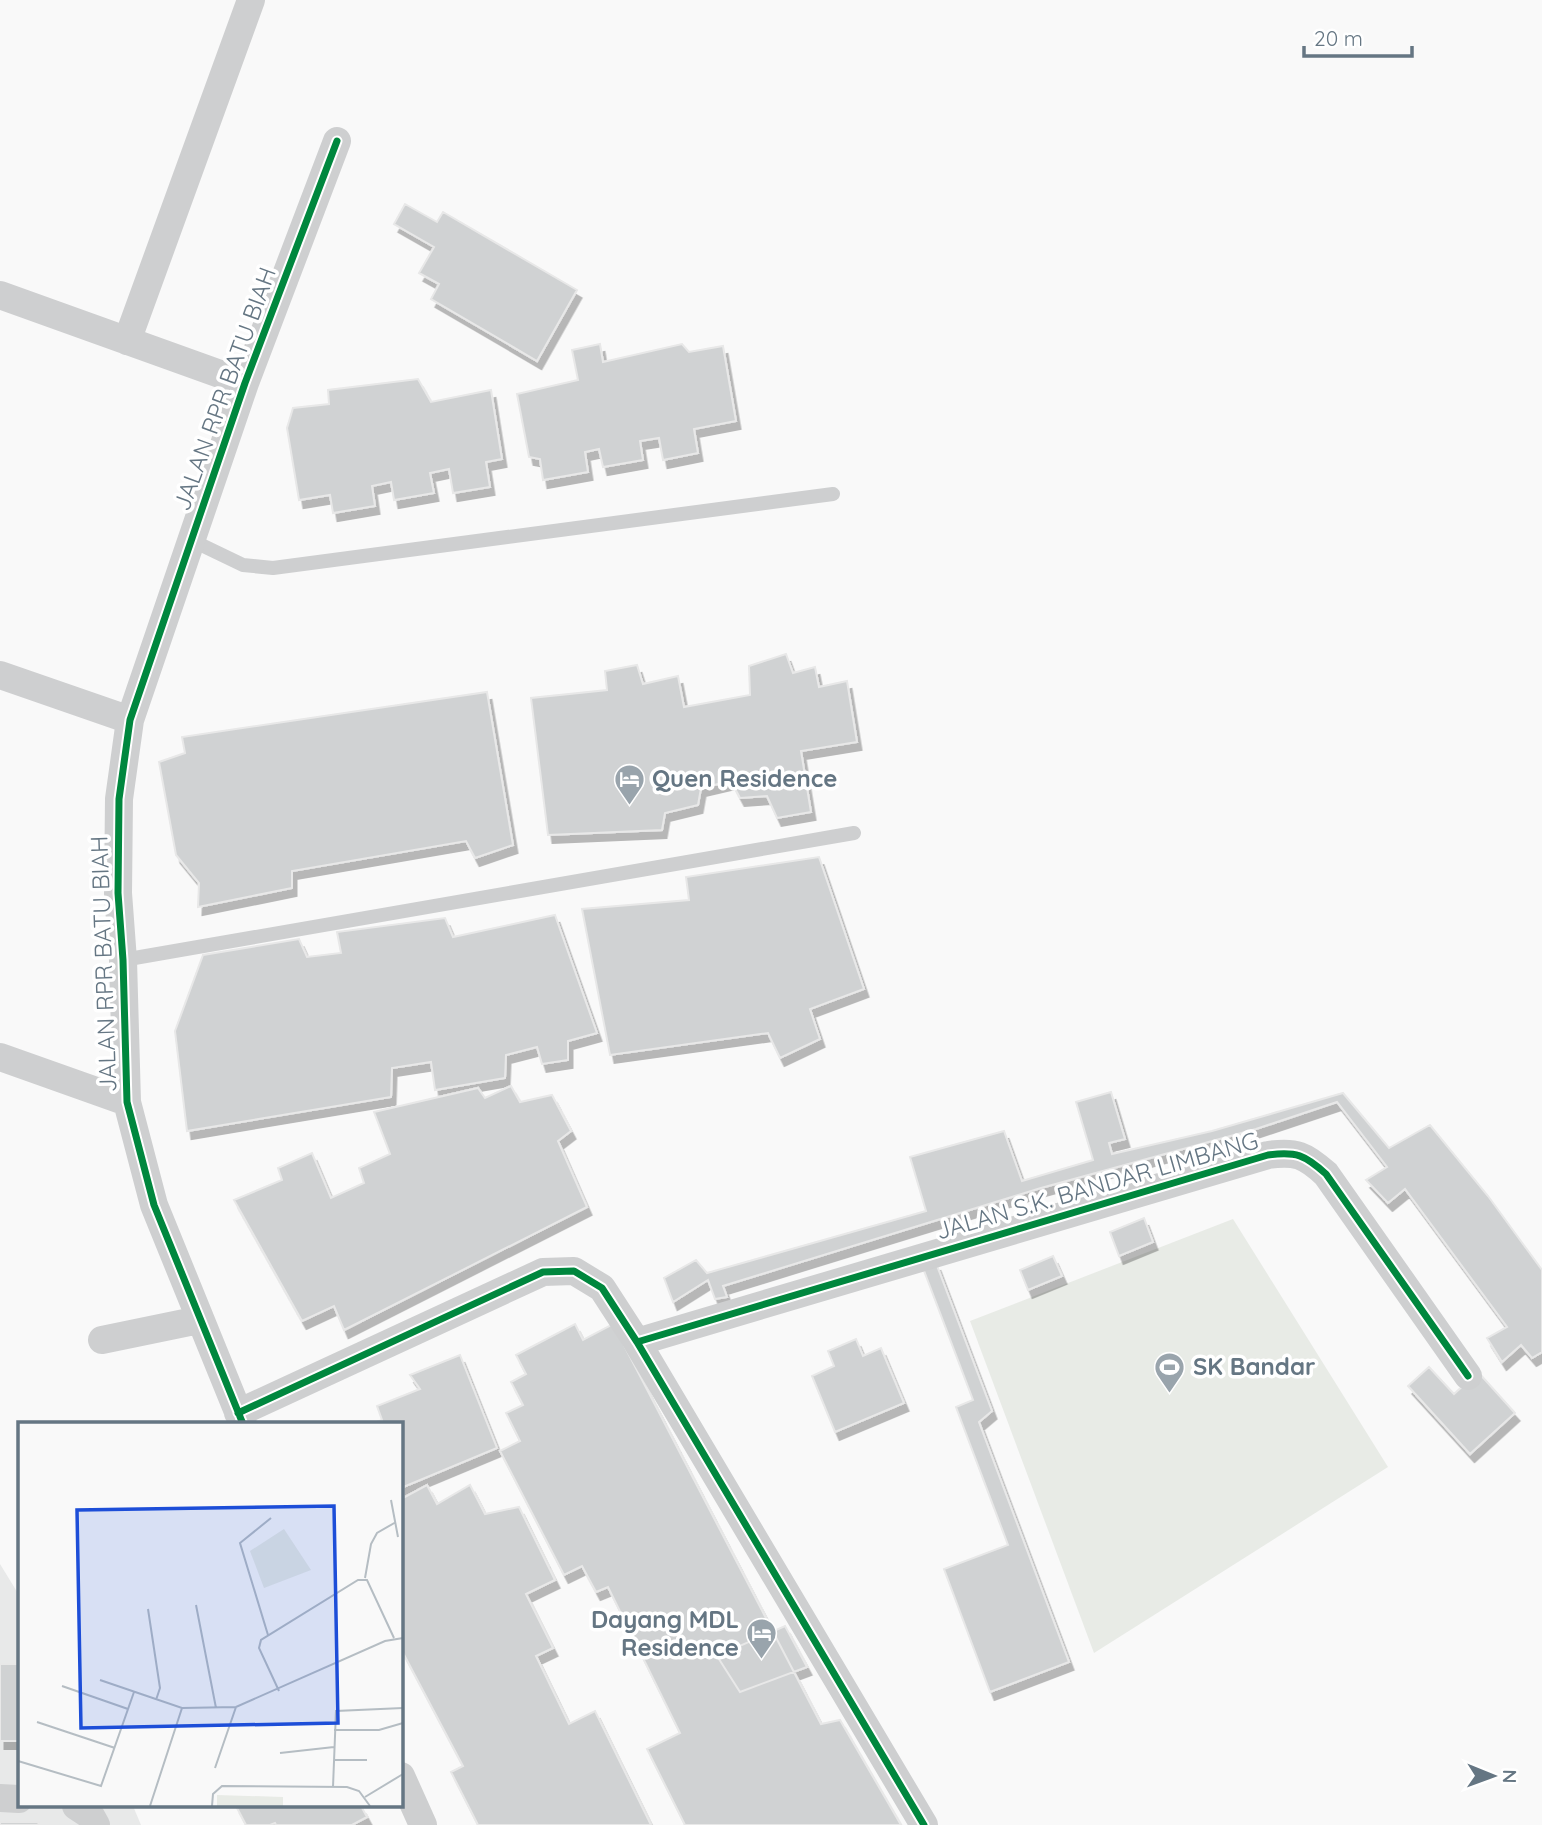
<svg xmlns="http://www.w3.org/2000/svg" width="1542" height="1825" font-family="Quicksand,sans-serif">
  <defs>
    <filter id="shadow"><feDropShadow dx="4.5" dy="8" stdDeviation="0" flood-color="#0004"/></filter>
  </defs>
  <rect width="100%" height="100%" fill="#f9f9f9"/>
  <path fill="#e8e9e9" d="M0,1564L19,1595V1806H133L141,1825H0Z"/>
  <path fill="#e8ebe6" d="M1233,1219L1388,1467L1094,1653L970,1321Z"/>
  <path fill="#d0d2d3" stroke="#e8e8e8" stroke-width="2" filter="url(#shadow)" d="M405,204L437,222L443,212L577,290L537,361L431,299L439,284L419,273L434,247L394,224Z
    M600,344L603,362L682,344L689,352L723,346L736,421L694,429L698,453L663,460L659,438L640,441L643,460L603,467L599,449L585,452L588,472L543,480L540,459L529,457L517,394L578,380L572,350Z
    M418,379L431,402L491,390L502,459L486,462L490,487L453,493L449,469L430,473L434,493L394,500L391,482L372,486L375,506L333,513L330,495L299,500L287,428L293,408L329,404L328,390Z
    M786,654L793,673L815,667L819,687L847,681L857,742L801,751L811,812L777,818L767,796L740,798L731,781L701,788L698,805L665,813L662,830L548,835L531,698L607,690L605,671L637,665L643,684L678,676L684,707L750,695L749,666Z
    M487,692L513,845L475,858L466,841L292,871V888L198,907L199,883L176,855L159,762L185,753L182,737Z
    M819,857L864,989L810,1009L820,1039L780,1058L768,1033L610,1055L582,909L689,900L686,877Z
    M555,915L597,1033L568,1041V1060L542,1064L537,1047L506,1055L505,1078L435,1090L431,1062L392,1068L391,1097L187,1131L175,1031L203,955L299,939L307,957L341,953L337,932L445,918L453,937Z
    M511,1086L520,1102L552,1095L571,1131L558,1141L587,1207L344,1330L334,1306L302,1321L234,1200L282,1180L278,1168L312,1153L331,1198L364,1183L359,1168L390,1154L374,1112L478,1088L485,1098Z
    M1111,1092L1125,1139L1109,1143L1112,1154L1212,1131L1343,1093L1389,1148L1430,1125L1488,1196L1542,1270V1352L1532,1358L1521,1345L1502,1362L1487,1338L1507,1327L1405,1189L1388,1203L1366,1180L1387,1167L1337,1102L1256,1129L1041,1188L723,1286L727,1297L715,1299L708,1280L673,1302L664,1278L696,1260L707,1273L926,1211L910,1157L1004,1131L1022,1181L1093,1160L1076,1102Z
    M1144,1218L1153,1242L1119,1256L1110,1232Z
    M1053,1256L1062,1276L1028,1290L1020,1270Z
    M936,1263L992,1411L979,1422L1069,1662L990,1692L944,1569L1008,1545L956,1407L973,1400L923,1268Z
    M575,1324L583,1340L613,1324L821,1724L840,1720L901,1825H685L647,1749L680,1733L608,1587L596,1592L582,1566L564,1575L500,1451L520,1441L506,1413L523,1405L511,1382L526,1374L516,1355Z
    M856,1339L863,1356L881,1348L904,1403L835,1432L812,1376L834,1366L828,1351Z
    M460,1355L497,1448L401,1488V1424H372L382,1420L377,1406L420,1389L410,1375Z
    M1429,1367L1454,1394L1478,1372L1515,1413L1470,1454L1408,1386Z
    M427,1485L437,1504L470,1485L485,1514L519,1507L555,1580L526,1594L553,1648L536,1656L569,1724L595,1711L651,1825H478L451,1772L463,1766L401,1649V1499Z
    M785,1626L807,1667L740,1692L717,1656Z
    M0,1664H19V1741H0Z
    M236,1806H361L367,1817L352,1825H276L275,1823L270,1825H246Z
    M0,1822H39L38,1825H0Z"/>
  <g fill="none" stroke-linecap="round" stroke-linejoin="round">
    <path stroke="#cecfd0" stroke-width="14" d="M191,540L243,565L273,568L833,494
      M123,960L854,833"/>
    <path stroke="#cecfd0" stroke-width="28" d="M0,295L245,383
      M127,341L251,0
      M0,675L130,720
      M0,1057L127,1102
      M102,1340L199,1320
      M637,1342L1268,1155C1296,1151 1305,1155 1326,1174L1468,1376
      M238,1413L543,1272L574,1271L602,1288L637,1342L924,1825
      M243,1424L154,1205L127,1102L123,960L118,893L119,799L130,720L245,383L337,141
      M401,1776L423,1825
      M0,1798L19,1799
      M76,1806L91,1816L96,1825"/>
    <defs>
      <path id="cycleway" d="M637,1342L1268,1155C1296,1151 1305,1155 1326,1174L1468,1376
        M238,1413L543,1272L574,1271L602,1288L637,1342L924,1825
        M243,1424L154,1205L127,1102L123,960L118,893L119,799L130,720L245,383L337,141"/>
    </defs>
    <use href="#cycleway" stroke="#fff" stroke-width="11"/>
    <use href="#cycleway" stroke="#00873e" stroke-width="7"/>
  </g>
  <defs>
    <symbol id="hotel-pin" viewBox="-11 -11 22 30"><path d="M0 17L-7.5 6A9.5 9.5 0 1 1 7.5 6Z" fill="#99a4ac" stroke="#fff"/><path d="M-6-4.5h1.5V1H6V5H4.5V3h-9V5H-6ZM-4 0a1.8 1.8 0 1 1 3.6 0ZM.5 0V-2.5h3Q6-2.5 6 0Z" fill="#fff"/></symbol>
    <symbol id="stadium-pin" viewBox="-11 -11 22 30"><path d="M0 17L-7.5 6A9.5 9.5 0 1 1 7.5 6Z" fill="#99a4ac" stroke="#fff"/><path d="M0-5a6.5 5 0 1 0 0 10a6.5 5 0 1 0 0-10ZM-3.5-1.8h7v3.6h-7Z" fill="#fff"/></symbol>
  </defs>
  <g fill-rule="evenodd">
    <use href="#hotel-pin" x="612" y="762" width="35" height="47"/>
    <use href="#stadium-pin" x="1152" y="1350" width="35" height="47"/>
    <use href="#hotel-pin" x="744" y="1616" width="35" height="47"/>
  </g>
  <g text-anchor="middle" stroke-width="7" stroke-linejoin="round" paint-order="stroke">
    <g font-size="24" fill="#657683" stroke="#fff">
      <text transform="translate(225 389) rotate(-70)" y="8">JALAN RPR BATU BIAH</text>
      <text transform="translate(104 964) rotate(-92)" y="8">JALAN RPR BATU BIAH</text>
      <text transform="translate(1097 1186) rotate(-16)" y="8">JALAN S.K. BANDAR LIMBANG</text>
    </g>
    <g font-size="24" font-weight="bold" fill="#657683" stroke="#fff" text-anchor="start">
      <text x="652" y="787">Quen Residence</text>
      <text x="1193" y="1375">SK Bandar</text>
      <text x="739" y="1628" text-anchor="end">Dayang MDL<tspan x="739" dy="28">Residence</tspan></text>
    </g>
  </g>
  <g transform="translate(18 1422)">
    <rect width="385" height="385" fill="#f9f9f9"/>
    <path d="M266,107L293,148L246,166L232,129ZM199,373L265,375V384H199Z" fill="#e8ebe6"/>
    <path fill="none" stroke="#b5bdc3" stroke-width="2" d="M373,78L380,115M347,156L353,122L359,111L378,100M178,183L198,286M130,187L142,266L138,278M250,213L222,121L253,96M82,258L164,286L218,285L367,219L385,216M44,264L110,287M261,269L241,226L243,218L340,158H349L376,216M19,300L97,326M316,308H361L385,301M262,331L316,325M316,338H349M0,339L83,364L116,270M197,346L218,285M315,365L318,289L385,286M347,375L385,352M132,384L164,286M194,384L195,372L204,364L329,365L341,369L352,384"/>
    <path fill="#1d4ed8" fill-opacity="0.15" stroke="#1d4ed8" stroke-width="3.5" d="M316,84L320,301L63,306L59,88Z"/>
    <rect width="385" height="385" fill="none" stroke="#657683" stroke-width="3.5"/>
  </g>
  <g transform="translate(1493 1776) rotate(91)" stroke="#ffffff" stroke-width="5" paint-order="stroke">
  <path d="M0-5L12 26L0 18L-12 26Z" fill="#657683"/>
  <text y="-10" font-size="19" font-weight="bold" text-anchor="middle" fill="#657683">N</text>
  </g>
  <path d="M1304 46v10h108v-10" fill="none" stroke="#657683" stroke-width="3.5"/>
  <text x="1314" y="46" font-size="21" fill="#657683" stroke="#ffffff" stroke-width="5" paint-order="stroke">20 m</text>
</svg>
